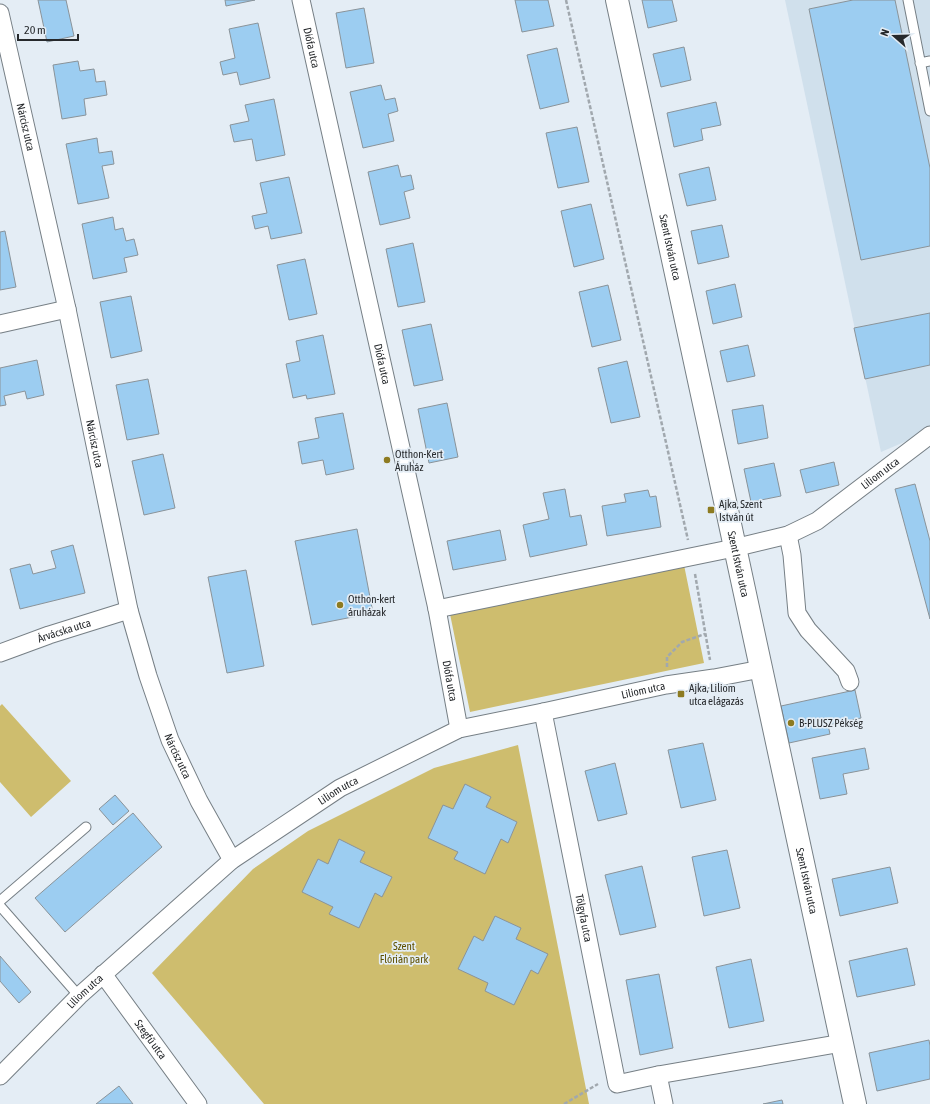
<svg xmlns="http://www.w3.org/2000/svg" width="930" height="1104" font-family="'Asap Condensed',sans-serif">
  <rect width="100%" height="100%" fill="#e4edf5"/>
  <path fill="#d0e0ec" d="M785,0H930V431L881,452Z"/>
  <path fill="#cebd6e" d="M684,565L704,663L470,712L450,614Z
    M2,704L71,781L31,817L0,782V706Z
    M518,745L589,1104H264L152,973L253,869L308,831L434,768Z"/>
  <path fill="#9ccdf1" stroke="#8a9399" d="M38,0H66L74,36L47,42Z
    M225,0H255L226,6Z
    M515,0H548L554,26L522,32Z
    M642,0H672L677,21L648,28Z
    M853,0H895L930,168V246L861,260L809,9Z
    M364,8L374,63L346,68L336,13Z
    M258,23L270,78L240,85L237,72L223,75L220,62L235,58L229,29Z
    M684,47L691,80L661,87L653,54Z
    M557,48L569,102L540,109L527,55Z
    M78,61L80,71L94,69L96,82L105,81L107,95L84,99L86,115L62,119L53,65Z
    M381,85L385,100L395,98L398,111L388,114L394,141L363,148L350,92Z
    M274,99L285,155L256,161L252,139L234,142L230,125L249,121L245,105Z
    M716,102L721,125L701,129L703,140L674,147L667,113Z
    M577,127L589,182L558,188L546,133Z
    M97,138L99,153L112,151L114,164L102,166L109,198L78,204L66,144Z
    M398,165L401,177L411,175L414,189L404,192L410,218L380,225L368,172Z
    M709,167L716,200L687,206L679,174Z
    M289,177L302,233L271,239L268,226L255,229L252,216L267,213L260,183Z
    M591,204L604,259L574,267L561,211Z
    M113,217L115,230L123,228L126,241L134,239L138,255L124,258L127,272L93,279L82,224Z
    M722,225L729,257L698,264L691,231Z
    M5,231L16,287L0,290V232Z
    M413,243L425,302L398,307L386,249Z
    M305,259L317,314L289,320L277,265Z
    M735,284L742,317L713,324L706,291Z
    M608,285L621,340L592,347L579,292Z
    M131,296L142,351L111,358L100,302Z
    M930,313V365L865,379L854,328Z
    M431,324L443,380L414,386L402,330Z
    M323,335L335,394L307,399L306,395L293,398L286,364L300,361L296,341Z
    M748,345L755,376L727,382L720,351Z
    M37,360L44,395L27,399L25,391L4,396L6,405L0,406V368Z
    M627,361L640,417L611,423L598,368Z
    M148,379L159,434L127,440L116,385Z
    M447,403L458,457L429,463L418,409Z
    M763,405L768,438L738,444L732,410Z
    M343,413L354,469L326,475L323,460L302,464L298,442L319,438L315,418Z
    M163,454L175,508L144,515L132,461Z
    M834,462L839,485L806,493L800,470Z
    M774,463L781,496L751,502L744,469Z
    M915,484L930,541V619L895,489Z
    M565,489L570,517L581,515L587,545L530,557L523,525L549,519L543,493Z
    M648,490L650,497L656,496L661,527L607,536L602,506L626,502L624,494Z
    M357,529L373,613L312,625L295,541Z
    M500,530L506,560L453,570L447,541Z
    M73,545L85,593L20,609L10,569L30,564L33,574L56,568L51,551Z
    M246,570L264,666L227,673L208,577Z
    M855,690L861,718L828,725L830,734L789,743L781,706Z
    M703,743L716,800L681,808L668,750Z
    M865,748L869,769L843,774L847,794L820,799L812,758Z
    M615,763L627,814L598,821L585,771Z
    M465,784L491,797L486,807L517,822L508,843L501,839L485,874L454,859L458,852L428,838L443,805L453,809Z
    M115,795L129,811L113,825L99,809Z
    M133,813L162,847L65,932L35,898Z
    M339,839L365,852L360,862L392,877L382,897L375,893L359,928L329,914L333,907L302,892L318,859L328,864Z
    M727,850L740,908L704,916L692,857Z
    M642,866L656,927L620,935L605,875Z
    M890,867L898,903L840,916L832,879Z
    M495,916L521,928L516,939L548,954L538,974L531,970L514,1005L485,991L488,983L458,969L474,936L483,941Z
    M907,948L915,985L857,997L849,961Z
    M0,956L31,992L19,1003L0,981Z
    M751,959L764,1021L729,1028L716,967Z
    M659,974L673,1048L640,1055L626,980Z
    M929,1040L930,1046V1079L877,1091L869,1053Z
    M119,1086L133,1104H96Z
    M782,1100L783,1104H763Z"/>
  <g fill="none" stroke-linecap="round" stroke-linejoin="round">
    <defs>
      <path id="lane" d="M908,0L930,111
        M920,63L930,61
        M0,901L86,827
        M0,906L79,996"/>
      <g id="street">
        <path id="s1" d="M301,0L437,609L459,729"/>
        <path id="s2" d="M0,13L67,309L129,610L148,676L170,740L199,801L232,860"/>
        <path d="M0,324L67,309"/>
        <path d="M788,535L792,555L797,613L808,630L846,671L850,682"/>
        <path id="s3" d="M437,609L734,548L788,535L817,521L930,435"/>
        <path id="s4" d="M0,653L49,635L129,610"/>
        <path id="s5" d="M543,712L617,1084L658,1075L842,1043"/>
        <path id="s6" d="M103,974L198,1104"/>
        <path d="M658,1075L664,1104"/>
        <path id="s7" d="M0,1076L79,996L232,860L340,788L459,729L543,712L666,685L714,678L761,669"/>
      </g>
      <g id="secondary">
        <path id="s8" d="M617,0L855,1104"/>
      </g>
    </defs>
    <use href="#lane" stroke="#767f85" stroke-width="11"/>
    <use href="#street" stroke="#767f85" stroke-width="19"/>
    <use href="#secondary" stroke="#767f85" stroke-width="24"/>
    <path stroke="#a1a8ae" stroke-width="2.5" stroke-dasharray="4 2" stroke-linecap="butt" d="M566,0L688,540
      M695,574L710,660
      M667,667V657L682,642L705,634
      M564,1104L598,1084"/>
    <use href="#lane" stroke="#fff" stroke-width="9"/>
    <use href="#street" stroke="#fff" stroke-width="17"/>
    <use href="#secondary" stroke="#fff" stroke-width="22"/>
  </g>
  <g fill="#8d7b21" stroke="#e4edf5" stroke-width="1.5">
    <circle cx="387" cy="460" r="4"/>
    <rect x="707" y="506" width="8" height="8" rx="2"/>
    <circle cx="340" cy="605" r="4"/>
    <rect x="677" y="690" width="8" height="8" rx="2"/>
    <circle cx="791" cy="723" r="4"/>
  </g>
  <g text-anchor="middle" stroke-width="3.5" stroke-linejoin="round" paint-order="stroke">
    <g font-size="11" fill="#26292c" stroke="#e4edf5">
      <text dy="4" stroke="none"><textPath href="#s1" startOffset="49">Diófa utca</textPath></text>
      <text dy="4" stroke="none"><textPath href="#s2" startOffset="117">Nárcisz utca</textPath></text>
      <text dy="4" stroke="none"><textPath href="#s8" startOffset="253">Szent István utca</textPath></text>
      <text dy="4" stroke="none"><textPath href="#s1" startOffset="373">Diófa utca</textPath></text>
      <text dy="4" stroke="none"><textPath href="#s2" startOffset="441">Nárcisz utca</textPath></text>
      <text dy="4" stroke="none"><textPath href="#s3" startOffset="470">Liliom utca</textPath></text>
      <text dy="4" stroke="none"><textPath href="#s8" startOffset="577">Szent István utca</textPath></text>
      <text dy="4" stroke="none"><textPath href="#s4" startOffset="68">Árvácska utca</textPath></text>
      <text dy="4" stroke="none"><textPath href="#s1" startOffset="697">Diófa utca</textPath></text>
      <text dy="4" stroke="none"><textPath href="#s7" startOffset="768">Liliom utca</textPath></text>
      <text dy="4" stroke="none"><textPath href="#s2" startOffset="765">Nárcisz utca</textPath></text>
      <text dy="4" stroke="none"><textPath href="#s7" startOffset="444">Liliom utca</textPath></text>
      <text dy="4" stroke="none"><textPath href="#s8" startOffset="901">Szent István utca</textPath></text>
      <text dy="4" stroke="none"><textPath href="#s5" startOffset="210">Tölgyfa utca</textPath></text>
      <text dy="4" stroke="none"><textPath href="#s7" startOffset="120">Liliom utca</textPath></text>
      <text dy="4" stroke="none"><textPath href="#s6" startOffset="81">Szegfű utca</textPath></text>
    </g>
    <g font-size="11" fill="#26292c" stroke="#e4edf5" text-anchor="start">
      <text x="395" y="458">Otthon-Kert<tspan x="395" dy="13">Áruház</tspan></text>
      <text x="719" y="508">Ajka, Szent<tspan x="719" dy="13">István út</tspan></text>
      <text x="348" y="603">Otthon-kert<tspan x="348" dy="13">áruházak</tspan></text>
      <text x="689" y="692">Ajka, Liliom<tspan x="689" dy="13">utca elágazás</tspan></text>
      <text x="799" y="727">B-PLUSZ Pékség</text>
    </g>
    <g font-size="11" fill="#5e5000" stroke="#e4edf5">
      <text x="404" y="950">Szent<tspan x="404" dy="13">Flórián park</tspan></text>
    </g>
  </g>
  <g transform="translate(894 36) rotate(290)" stroke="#e4edf5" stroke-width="3" paint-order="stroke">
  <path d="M0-3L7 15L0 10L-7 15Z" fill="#26292c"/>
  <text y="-6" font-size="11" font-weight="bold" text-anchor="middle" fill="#26292c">N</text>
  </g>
  <path d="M18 34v6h60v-6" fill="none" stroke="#26292c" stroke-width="2"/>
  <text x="24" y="34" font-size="12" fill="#26292c" stroke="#e4edf5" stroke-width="3" paint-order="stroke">20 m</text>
</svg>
